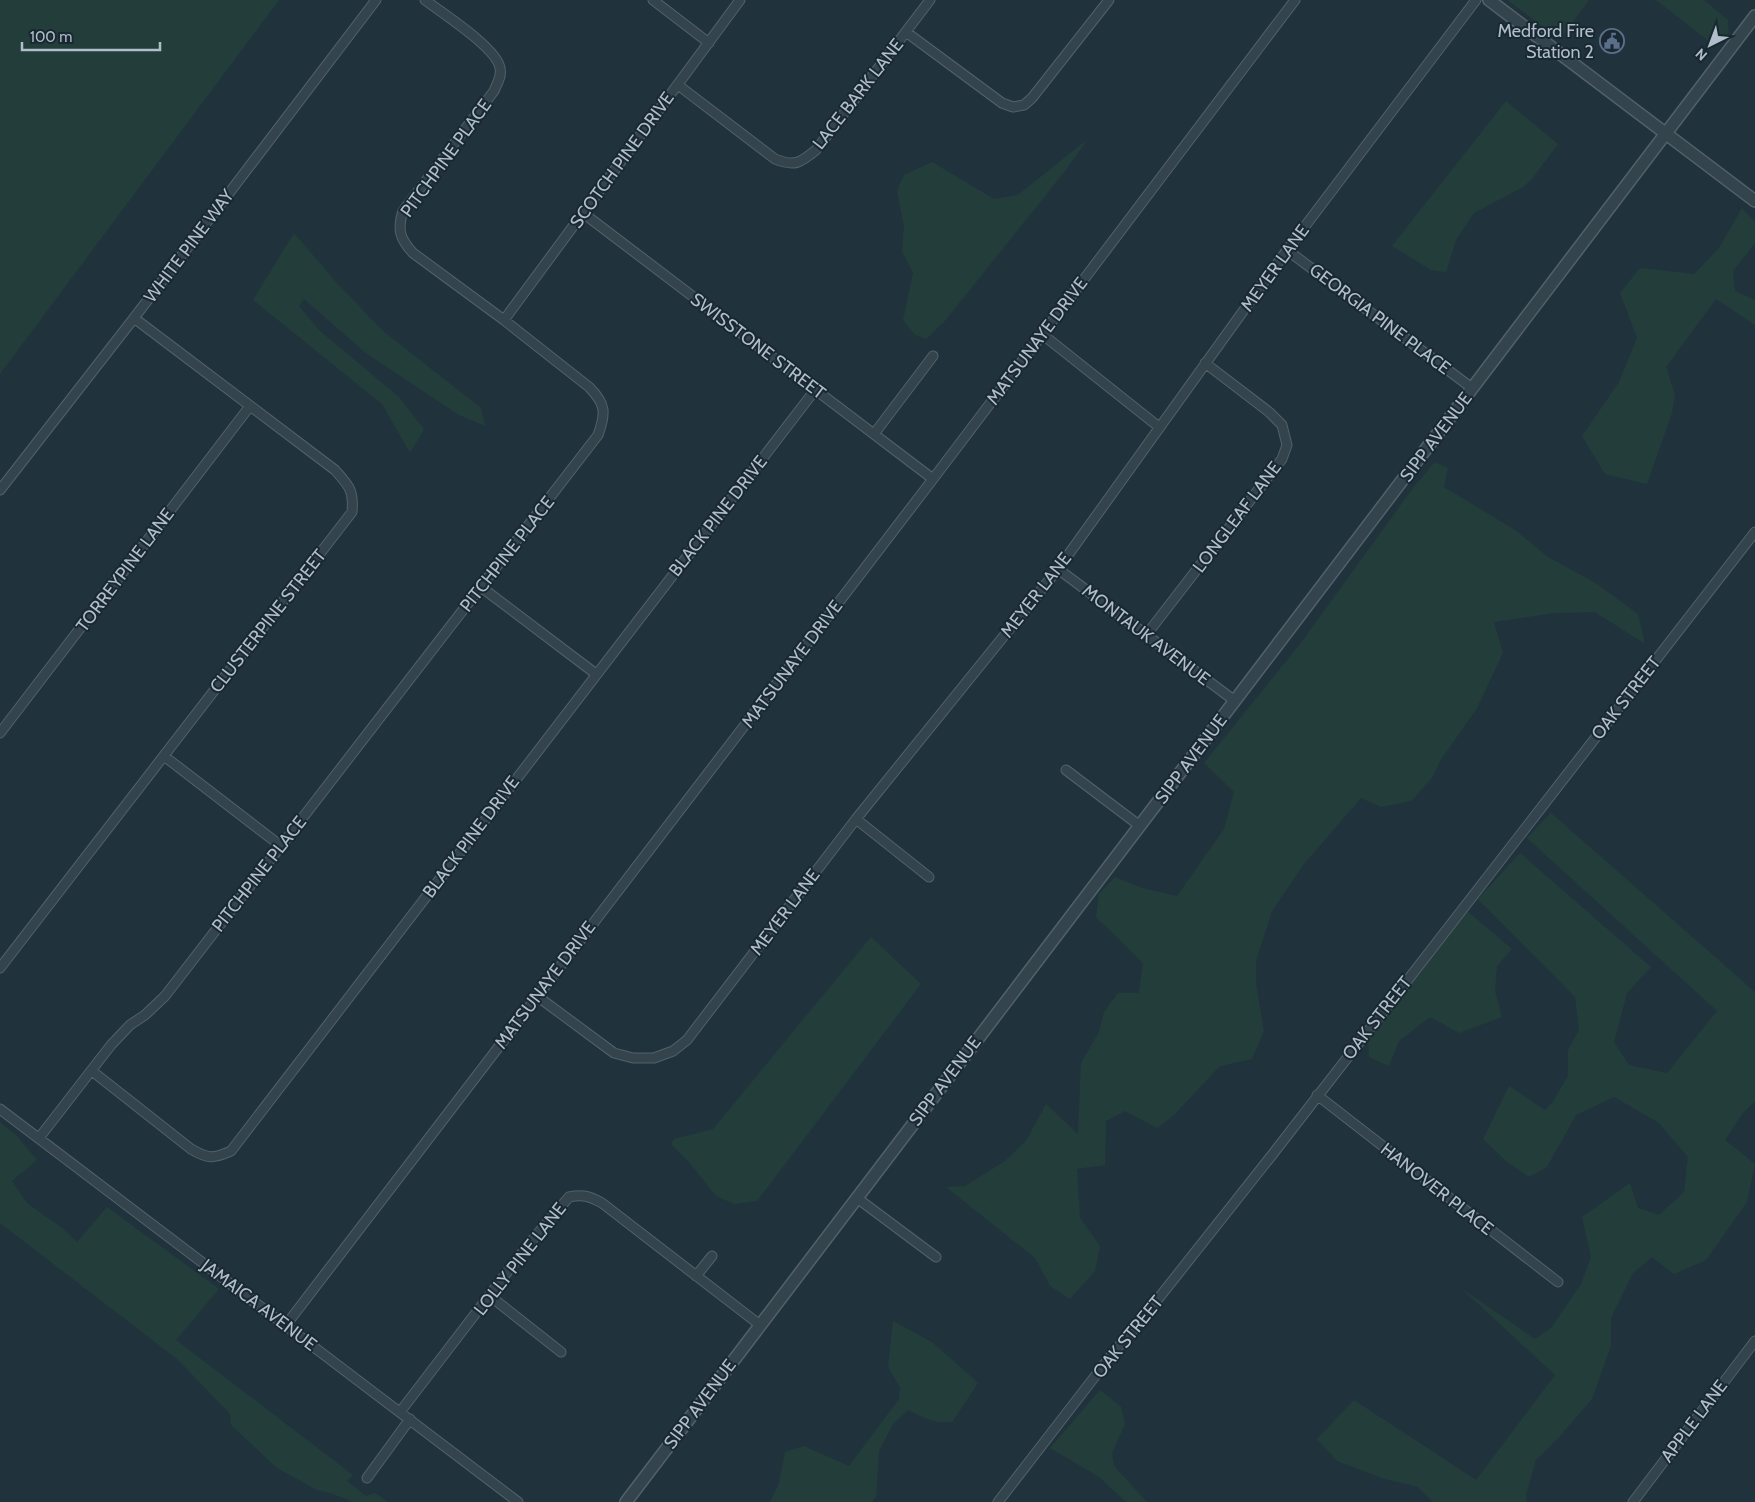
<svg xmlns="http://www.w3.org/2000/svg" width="1755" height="1502" font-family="Cabin,sans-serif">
  <rect width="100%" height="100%" fill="#20333d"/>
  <path fill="#223d3a" d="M0,0H279L0,374Z
    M1507,0H1589L1560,39Z
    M1656,0H1704L1728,20L1729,38L1715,46Z
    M1506,101L1558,144L1532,179L1523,187L1474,213L1456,240L1446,272L1431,270L1392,246Z
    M1088,139L1065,171L944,322L926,339L915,335L903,320L913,273L902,251L904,227L897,190L904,175L932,162L994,199L1018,195Z
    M1742,208L1755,222V243L1733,271L1735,291L1755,300V325L1716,299L1666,367L1675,395L1672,413L1647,484L1605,474L1582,436L1619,382L1637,338L1620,293L1640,268L1694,274L1719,248Z
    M294,233L336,282L383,331L481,408L485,426L459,415L367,354L304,299L299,306L319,330L398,396L424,429L410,453L382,404L253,300Z
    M1435,462L1448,468L1444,487L1515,530L1548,557L1597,584L1638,614L1645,644L1595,612L1554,613L1494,622L1503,653L1477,708L1440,761L1432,778L1411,801L1381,807L1361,798L1304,864L1272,911L1256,961V984L1264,1031L1252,1059L1220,1066L1173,1116L1157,1128L1125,1111L1106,1121L1105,1165L1077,1169L1080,1218L1100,1246L1095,1271L1070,1299L1050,1286L1035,1258L946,1187L965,1186L1005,1161L1026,1141L1046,1104L1078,1134L1081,1063L1099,1032L1104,1012L1118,993H1139L1143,963L1096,917L1099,894L1115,877L1142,888L1177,896L1224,829L1234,792L1204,763L1300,644L1413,488Z
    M1551,813L1755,992V1101L1742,1114L1725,1140L1755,1164L1747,1202L1706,1260L1674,1274L1652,1257L1633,1273L1611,1318V1346L1592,1399L1560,1436L1536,1460L1526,1495L1527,1502H1433L1418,1487L1385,1479L1337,1461L1317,1439L1354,1400L1476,1480L1555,1375L1461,1288L1535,1339L1551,1328L1581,1284L1591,1257L1582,1217L1630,1183L1638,1208L1659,1215L1684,1192L1688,1157L1659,1123L1614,1097L1576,1115L1547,1167L1529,1177L1506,1161L1483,1139L1509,1086L1545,1110L1552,1103L1568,1076V1050L1579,1030L1575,997L1478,899L1520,853L1651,967L1627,993L1614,1042L1629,1065L1667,1073L1717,1011L1527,838Z
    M1467,911L1512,949L1497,966L1495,991L1502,1017L1459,1033L1430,1017L1399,1041L1389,1066L1369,1057L1368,1039Z
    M871,937L921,984L757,1201L734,1204L716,1196L689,1162L671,1144L674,1139L713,1129Z
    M0,1122L18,1137L37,1160L12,1181L27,1203L62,1228L77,1242L107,1207L219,1289L176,1340L353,1475L347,1481L366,1496L375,1493L388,1502H354L330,1493L317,1490L277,1468L231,1425L230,1414L177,1359L0,1223Z
    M893,1321L932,1342L978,1383L953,1421C936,1425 923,1417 908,1410L893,1424L879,1451L876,1497L872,1502H770L779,1483L785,1452L804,1446L849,1466L899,1399L900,1387L888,1367Z
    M1100,1390L1121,1407L1125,1424L1112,1453L1114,1466L1147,1502H1126L1099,1477L1050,1448Z"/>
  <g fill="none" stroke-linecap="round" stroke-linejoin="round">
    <defs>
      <path id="minor" d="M653,0L709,43
        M906,32L1002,103L1013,107L1024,105L1032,98L1109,0
        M678,85L775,159C795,167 800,163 816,150L930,0
        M583,213L933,479
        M1287,250L1472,388
        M504,320L740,0
        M1042,334L1159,427
        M874,434L933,356
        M0,490L134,318L376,0
        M1058,569L1235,701
        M481,587L596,674
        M1147,634L1282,459L1287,445L1282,425L1269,412L1205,363
        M0,733L250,406
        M164,756L281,846
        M1066,770L1140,826
        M856,819L929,877
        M0,968L352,512C354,490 349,486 335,470L134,318
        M537,996L614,1053L633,1058H654L673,1051L687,1040L856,819L1058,569L1287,250L1476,0
        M92,1071L191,1149C208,1159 213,1159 231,1151L815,390
        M1317,1095L1558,1282
        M0,1109L518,1502
        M39,1138L111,1045L130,1025L145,1015L165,996L598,435C606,413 606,404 589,387L504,320L413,253C400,239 397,230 403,211L494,91C497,83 502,77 500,68C497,48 442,13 425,0
        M857,1198L936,1257
        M696,1276L712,1256
        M490,1296L561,1352
        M286,1325L933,479L1295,0
        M400,1412L528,1245L569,1197C583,1194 589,1196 602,1203L760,1325
        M367,1478L410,1419
        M998,1502L1113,1353L1139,1323L1272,1155L1755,532
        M1633,1502L1755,1341"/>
      <path id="tertiary" d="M1489,0L1755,201
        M626,1502L1755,16"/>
    </defs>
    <use href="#minor" stroke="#52616a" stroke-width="11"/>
    <use href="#tertiary" stroke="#52616a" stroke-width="14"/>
    <use href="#minor" stroke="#34444d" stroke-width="9"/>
    <use href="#tertiary" stroke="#34444d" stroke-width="11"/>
  </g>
  <defs>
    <symbol id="civic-ring" viewBox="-11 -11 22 22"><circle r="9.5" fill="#192831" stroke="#5c6f8a" stroke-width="1.5"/><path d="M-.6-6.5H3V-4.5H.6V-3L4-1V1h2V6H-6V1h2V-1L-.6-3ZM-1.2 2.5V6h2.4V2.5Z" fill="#5c6f8a"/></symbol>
  </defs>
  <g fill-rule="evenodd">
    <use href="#civic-ring" x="1598" y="27" width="28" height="28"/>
  </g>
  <g text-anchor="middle" stroke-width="4" stroke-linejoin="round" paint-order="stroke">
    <g font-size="18" fill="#afbec9" stroke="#192831" text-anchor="end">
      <text x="1594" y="37">Medford Fire<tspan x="1594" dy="21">Station 2</tspan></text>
    </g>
    <g font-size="18" fill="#afbec9" stroke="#192831">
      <text transform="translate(858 94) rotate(-52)" y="6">LACE BARK LANE</text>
      <text transform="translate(446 158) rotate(-54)" y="6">PITCHPINE PLACE</text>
      <text transform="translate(622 160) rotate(-54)" y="6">SCOTCH PINE DRIVE</text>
      <text transform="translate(189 246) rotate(-53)" y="6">WHITE PINE WAY</text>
      <text transform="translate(1275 268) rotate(-54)" y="6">MEYER LANE</text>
      <text transform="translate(1380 319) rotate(37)" y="6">GEORGIA PINE PLACE</text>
      <text transform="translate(1037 341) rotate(-53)" y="6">MATSUNAYE DRIVE</text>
      <text transform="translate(758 346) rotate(37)" y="6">SWISSTONE STREET</text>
      <text transform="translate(1436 437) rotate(-53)" y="6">SIPP AVENUE</text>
      <text transform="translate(718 516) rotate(-52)" y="6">BLACK PINE DRIVE</text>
      <text transform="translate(1237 517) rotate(-53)" y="6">LONGLEAF LANE</text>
      <text transform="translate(507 554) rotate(-52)" y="6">PITCHPINE PLACE</text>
      <text transform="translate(125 570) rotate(-53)" y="6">TORREYPINE LANE</text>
      <text transform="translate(1036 595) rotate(-52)" y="6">MEYER LANE</text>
      <text transform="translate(268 621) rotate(-52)" y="6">CLUSTERPINE STREET</text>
      <text transform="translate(1146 635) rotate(37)" y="6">MONTAUK AVENUE</text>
      <text transform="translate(792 664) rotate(-53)" y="6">MATSUNAYE DRIVE</text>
      <text transform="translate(1626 698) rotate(-52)" y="6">OAK STREET</text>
      <text transform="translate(1191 759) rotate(-53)" y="6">SIPP AVENUE</text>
      <text transform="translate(471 837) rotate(-53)" y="6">BLACK PINE DRIVE</text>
      <text transform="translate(259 874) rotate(-52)" y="6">PITCHPINE PLACE</text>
      <text transform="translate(785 912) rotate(-53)" y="6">MEYER LANE</text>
      <text transform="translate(545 985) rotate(-53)" y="6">MATSUNAYE DRIVE</text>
      <text transform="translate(1377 1018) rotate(-52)" y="6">OAK STREET</text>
      <text transform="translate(945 1081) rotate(-53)" y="6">SIPP AVENUE</text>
      <text transform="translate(1437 1189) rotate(38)" y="6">HANOVER PLACE</text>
      <text transform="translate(520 1259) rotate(-52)" y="6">LOLLY PINE LANE</text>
      <text transform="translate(259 1305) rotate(37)" y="6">JAMAICA AVENUE</text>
      <text transform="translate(1128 1337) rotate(-51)" y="6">OAK STREET</text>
      <text transform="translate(700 1404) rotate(-53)" y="6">SIPP AVENUE</text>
      <text transform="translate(1694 1421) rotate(-53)" y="6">APPLE LANE</text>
    </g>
  </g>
  <g transform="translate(1710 45) rotate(222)" stroke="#192831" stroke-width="4" paint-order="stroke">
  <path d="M0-4L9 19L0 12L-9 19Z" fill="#afbec9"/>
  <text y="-8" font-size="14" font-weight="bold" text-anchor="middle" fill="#afbec9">N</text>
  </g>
  <path d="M22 42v8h138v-8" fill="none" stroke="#afbec9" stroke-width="2.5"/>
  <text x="30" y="42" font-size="15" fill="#afbec9" stroke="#192831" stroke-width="4" paint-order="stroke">100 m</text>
</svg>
